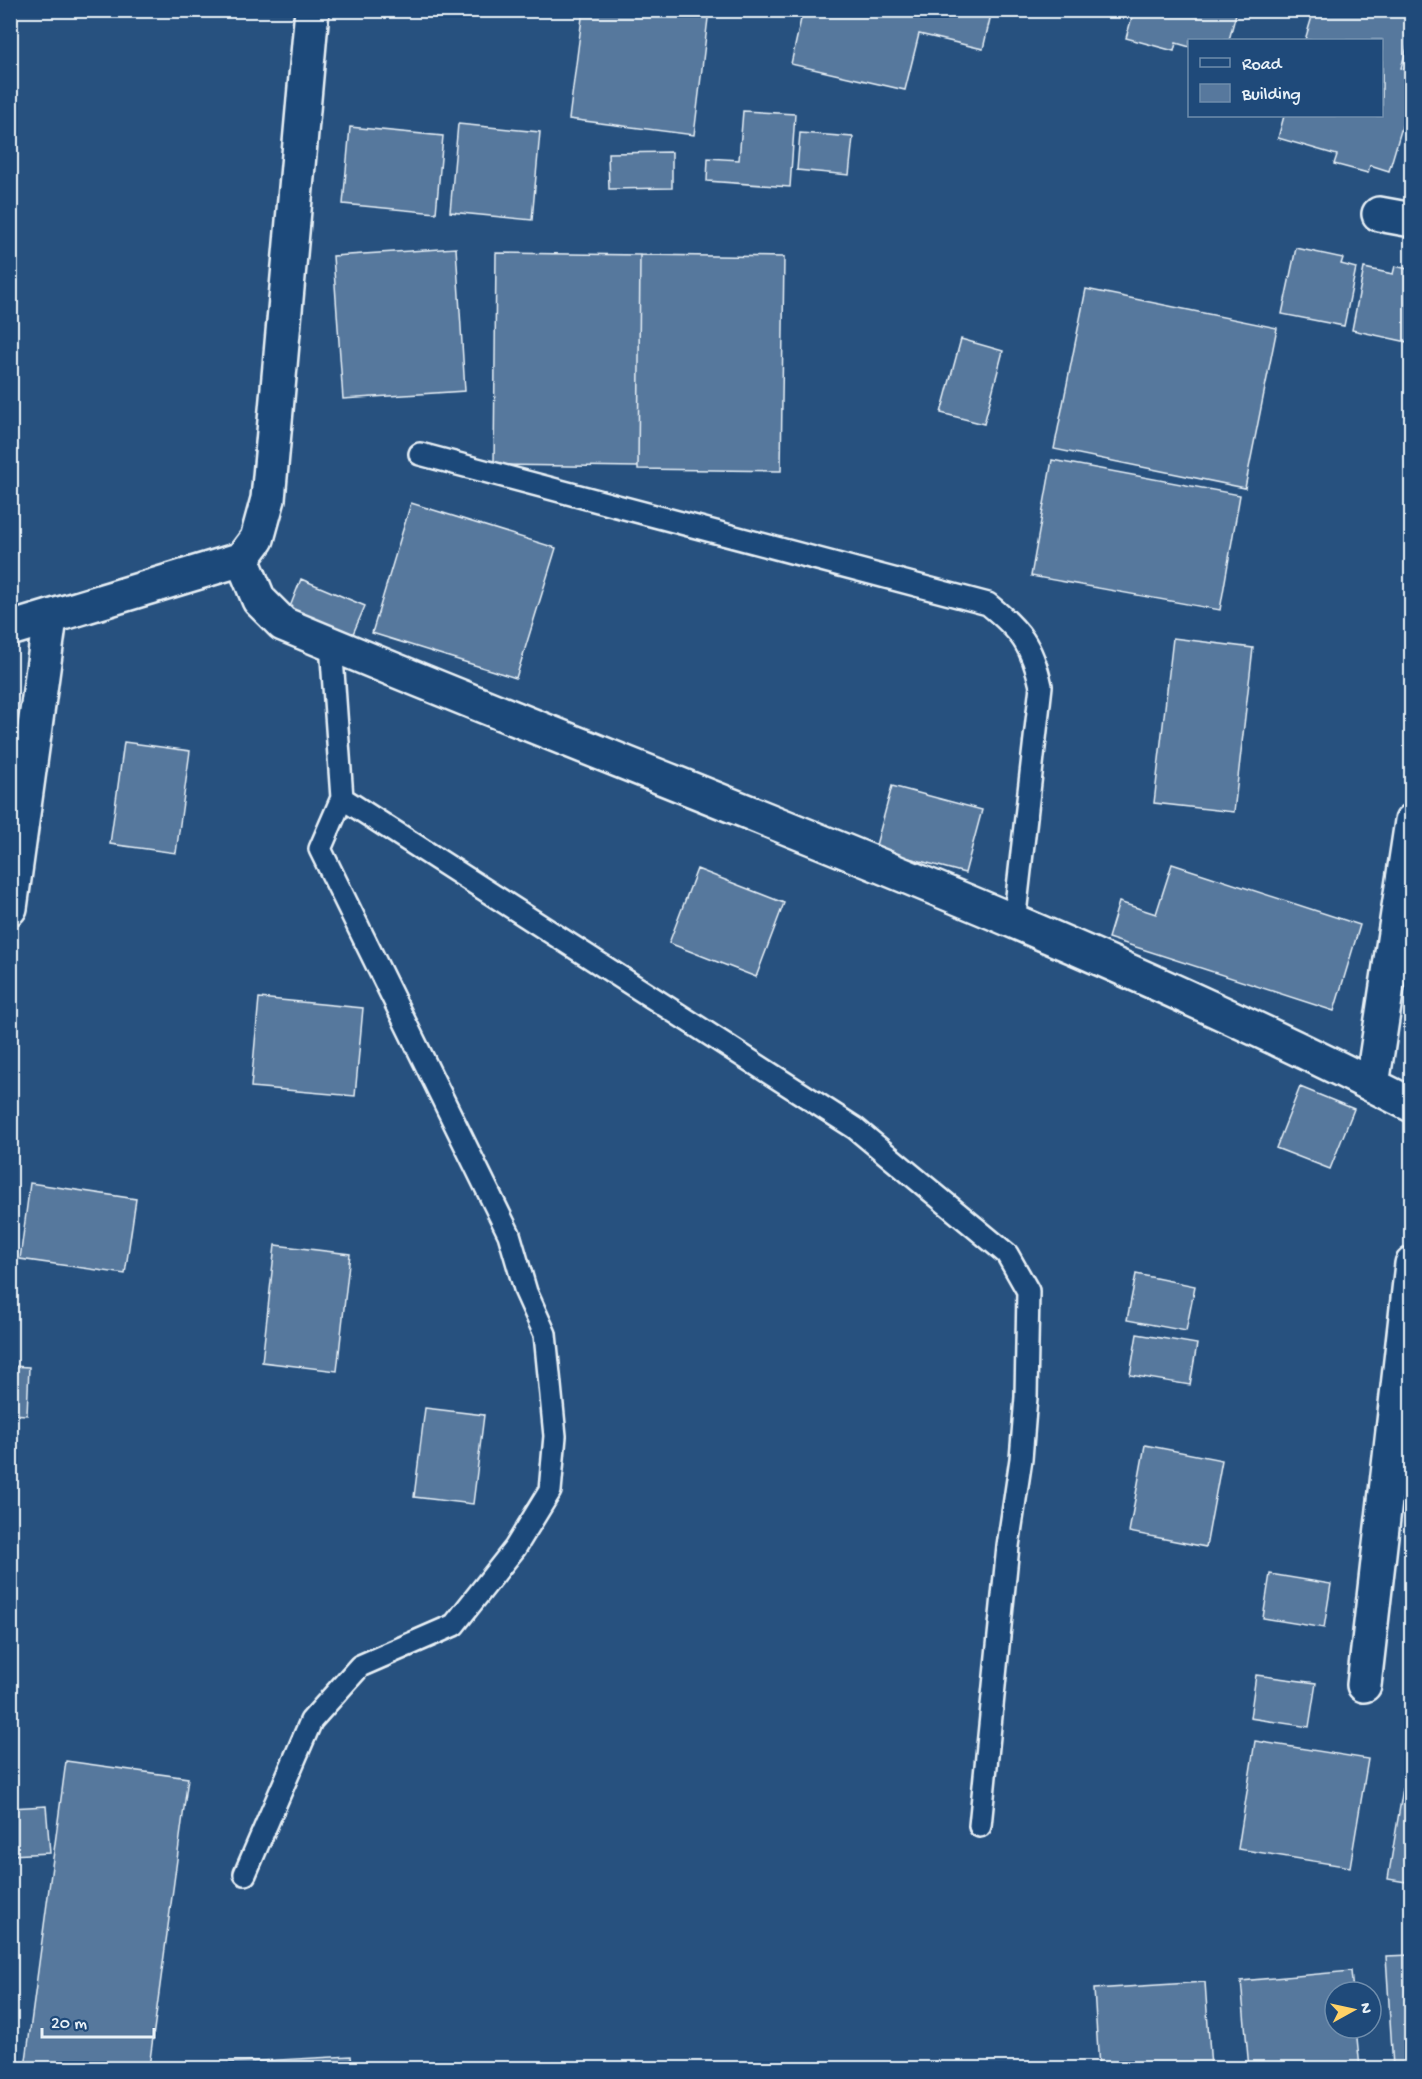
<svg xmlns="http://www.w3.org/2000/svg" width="1422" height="2079" font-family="'Gochi Hand',sans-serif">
  <rect width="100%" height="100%" fill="#27517f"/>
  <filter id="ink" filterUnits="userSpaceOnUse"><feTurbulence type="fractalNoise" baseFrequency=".0167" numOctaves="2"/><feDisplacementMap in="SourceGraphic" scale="12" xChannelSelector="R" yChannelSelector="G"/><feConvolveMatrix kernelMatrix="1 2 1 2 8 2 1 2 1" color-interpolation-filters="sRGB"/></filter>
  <g filter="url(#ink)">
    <path fill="#57789d" stroke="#e8f1f8" stroke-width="1.5" d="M583,10H709L694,135L569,119Z
      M803,10H992L983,49L919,34L905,90L791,64Z
      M1134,10H1237L1229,40H1190V47L1176,43L1174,51L1126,38Z
      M1314,10H1412V31L1401,68L1412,71V93L1389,171L1370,165L1368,173L1334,164L1337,155L1278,138L1284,116H1382V40H1305Z
      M743,111L795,114L790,187L707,181L708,158L739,160Z
      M458,124L540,132L532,220L450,212Z
      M350,127L443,136L436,213L343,204Z
      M800,133L853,137L849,175L797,170Z
      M672,152V188L609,189L608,153Z
      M456,248L465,391L343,399L333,256Z
      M1296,248L1343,258L1341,264L1356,268L1344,326L1282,314Z
      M496,253L640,255L638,467L494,465Z
      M640,255L784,257L781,471L638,469Z
      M1395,266L1412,270V343L1352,330L1364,268L1393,274Z
      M1086,289L1277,328L1245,488L1054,449Z
      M961,339L1003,351L984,424L941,413Z
      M1052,460L1240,495L1220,610L1031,576Z
      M411,503L556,548L516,678L372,633Z
      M301,579L365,606L349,643L286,617Z
      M1173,638L1253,648L1234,812L1154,803Z
      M124,742L190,751L176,853L110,844Z
      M892,786L982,810L965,873L875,849Z
      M1172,864L1360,925L1334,1011L1108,938L1119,902L1156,914Z
      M697,869L784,903L756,977L669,943Z
      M259,998L363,1008L355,1096L251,1087Z
      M1300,1087L1354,1109L1330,1169L1276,1148Z
      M30,1183L136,1199L125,1274L20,1259Z
      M275,1245L350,1254L337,1371L262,1362Z
      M1136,1274L1195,1286L1186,1331L1127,1320Z
      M1137,1334L1197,1344L1190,1385L1130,1375Z
      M10,1366L29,1367L27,1415L10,1414Z
      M425,1408L484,1415L473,1504L414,1497Z
      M1145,1445L1222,1460L1206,1547L1129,1532Z
      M1270,1574L1331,1584L1324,1628L1263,1618Z
      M1256,1675L1316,1683L1309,1727L1250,1718Z
      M1255,1741L1368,1759L1350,1867L1238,1849Z
      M66,1761L188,1778L149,2067L351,2056L352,2068H25Z
      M1407,1764L1412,1765V1883L1388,1879Z
      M46,1806L50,1853L10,1855V1808Z
      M1412,1955V2065L1393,2067L1386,1956Z
      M1351,1971L1353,1992H1335V2028H1356L1360,2068H1249L1241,1981Z
      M1205,1982L1211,2068H1099L1094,1989Z"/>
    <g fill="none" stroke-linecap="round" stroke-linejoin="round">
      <defs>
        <path id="service" d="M420,454L988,604C1020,630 1032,645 1041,686L1014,923
          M342,798L855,1128L1007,1254L1028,1291L1026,1397L1021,1459L1008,1546L980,1826
          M245,1874L311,1721L360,1666L454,1625L515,1548L550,1491L555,1436L545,1334L526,1292L509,1234L320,849L342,798L331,644"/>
        <path id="minor" d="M1379,214L1412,220
          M242,559L259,600L283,624C660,782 1047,919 1412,1105
          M10,629L242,559L257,539L268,499L312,10
          M10,908L50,618
          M1372,1085L1412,821
          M1364,1685L1412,1264"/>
      </defs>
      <use href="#service" stroke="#e8f1f8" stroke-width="26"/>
      <use href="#minor" stroke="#e8f1f8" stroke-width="38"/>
      <use href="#service" stroke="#1f4a7a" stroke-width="21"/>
      <use href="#minor" stroke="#1f4a7a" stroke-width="33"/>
    </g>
  </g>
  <rect width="1422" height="2079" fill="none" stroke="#1f4a7a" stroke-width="36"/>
  <rect x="18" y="18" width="1386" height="2043" fill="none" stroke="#e8f1f8" stroke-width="2" filter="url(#ink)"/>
  <rect x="1188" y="39" width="195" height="78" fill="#1f4a7a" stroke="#6f8dac" stroke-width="1.5"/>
  <rect x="1200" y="58" width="30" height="9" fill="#1f4a7a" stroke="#6f8dac" stroke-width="1.5"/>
  <text x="1242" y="69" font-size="18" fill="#e8f1f8">Road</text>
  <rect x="1200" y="84" width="30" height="18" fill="#57789d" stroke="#6f8dac" stroke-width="1.5"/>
  <text x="1242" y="99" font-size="18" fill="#e8f1f8">Building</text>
  <g transform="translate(1353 2010) rotate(82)"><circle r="28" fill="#1f4a7a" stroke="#6f8dac" stroke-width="1.5"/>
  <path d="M0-4.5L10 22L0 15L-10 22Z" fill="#ffd166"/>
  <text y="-9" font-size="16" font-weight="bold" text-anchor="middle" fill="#e8f1f8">N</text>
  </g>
  <path d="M42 2028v9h112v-9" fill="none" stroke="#e8f1f8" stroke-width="3"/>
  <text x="51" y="2028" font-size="18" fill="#e8f1f8" stroke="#1f4a7a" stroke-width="4.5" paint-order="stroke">20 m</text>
</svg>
